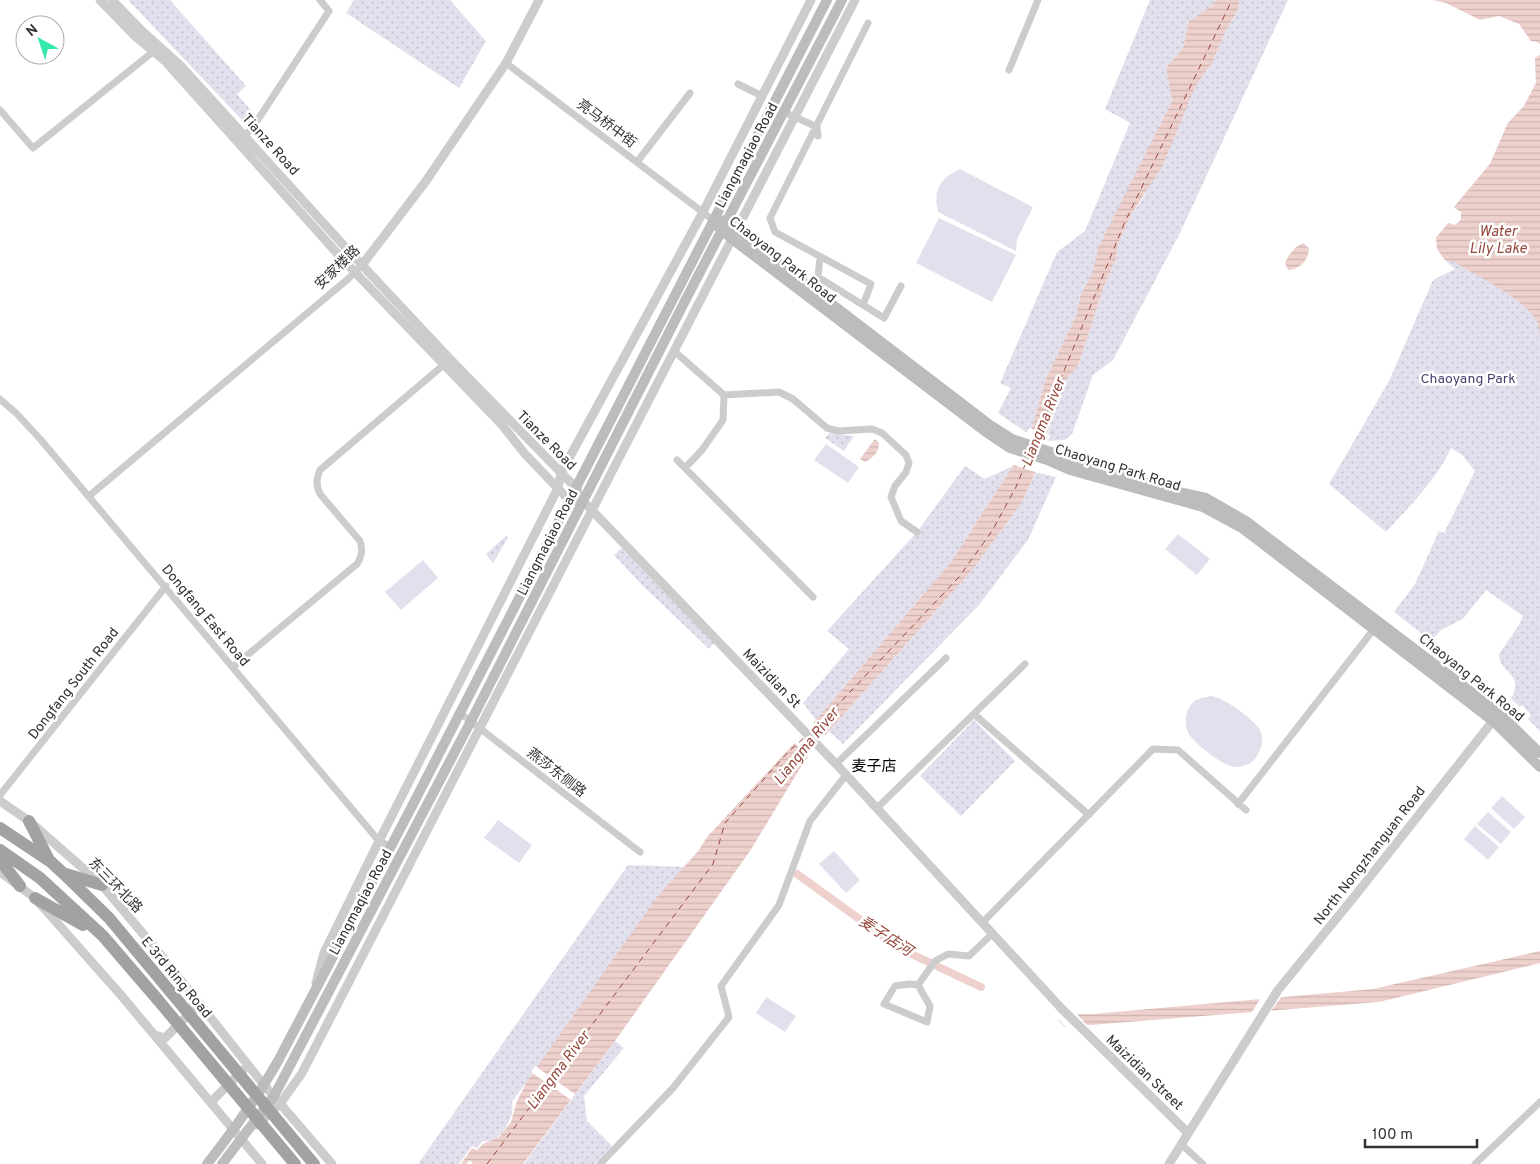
<svg xmlns="http://www.w3.org/2000/svg" width="1540" height="1164" font-family="Overpass,'Noto Sans SC',sans-serif">
  <defs>
    <pattern id="park-dots" width="8" height="8" patternUnits="userSpaceOnUse" patternTransform="scale(1.25)"><rect width="8" height="8" fill="#e3e0ee"/><path d="M2 2h.1M6 6h.1" fill="none" stroke="#c3c1cd" stroke-width="1.8" stroke-linecap="round"/></pattern>
    <pattern id="water-rules" width="6" height="5" patternUnits="userSpaceOnUse" patternTransform="scale(1.25)"><rect width="6" height="5" fill="#eed1cd"/><path d="M0 2.5h6" fill="none" stroke="#cdb4b0"/></pattern>
  </defs>
  <rect width="100%" height="100%" fill="#fff"/>
  <path fill="#e3e0ee" d="M960,169L1033,207L1017,239L1016,251L938,212C933,190 939,179 960,169Z
    M939,218L1016,255L992,302L916,263Z
    M826,444L859,467L848,483L814,460Z
    M1178,534L1210,559L1197,575L1165,549Z
    M423,560L438,578L401,610L385,592Z
    M1211,696C1223,697 1254,719 1260,730C1264,739 1262,748 1257,756C1254,760 1252,763 1246,765C1241,767 1236,768 1231,766C1221,764 1194,743 1189,734C1183,724 1185,707 1196,700C1200,698 1206,697 1211,696Z
    M1502,796L1525,817L1514,829L1491,808Z
    M1488,812L1511,832L1501,844L1477,824Z
    M498,820L532,845L519,863L484,838Z
    M1475,826L1499,847L1488,860L1464,839Z
    M834,851L860,880L846,893L819,864Z
    M766,997L796,1016L785,1032L756,1013Z"/>
  <path fill="url(#park-dots)" d="M128,0H170L246,86L237,94L254,114L244,122Z
    M354,0H450L486,41L459,88L346,13Z
    M1150,0H1216L1213,5L1189,21L1183,48L1166,68L1172,101L1100,246L1092,275L1081,294L1076,316L1046,378L1030,435L998,413L1011,388L1000,383L1057,252L1085,231L1130,123L1105,109Z
    M1240,0H1288L1180,233L1113,360L1093,375L1072,434L1065,440L1046,441L1062,385L1079,363L1103,289L1116,259L1118,244L1131,215L1144,197L1195,87L1212,63L1227,28L1237,12Z
    M1540,55V731L1528,719L1531,715L1522,705L1520,707L1511,699C1525,671 1500,676 1499,654L1519,625L1523,616L1486,590L1463,619L1441,630L1431,641L1394,612L1415,584L1439,531L1444,533L1475,471L1463,456L1451,448C1438,478 1408,508 1386,532L1329,484L1389,381L1433,280L1455,269C1444,260 1437,253 1436,238L1448,223L1455,225L1461,220V212L1454,207L1490,164L1508,123L1524,106L1536,83L1535,58Z
    M829,433L854,436L844,451L825,438Z
    M965,466L985,479L1013,466L951,562L816,720L803,703L849,649L827,631L917,532Z
    M1036,472L1056,477L1028,540L979,605L843,744L829,731L974,568L1022,502Z
    M506,536L508,538L493,563L486,554Z
    M622,548L717,640L709,649L642,585L614,555Z
    M974,720L1015,761L961,816L920,776Z
    M628,865L687,867L640,923L512,1102C516,1116 500,1145 483,1141L477,1148L472,1146L459,1164H418Z
    M615,1041L624,1048L584,1096L587,1121L612,1146L595,1164H524Z"/>
  <path fill="url(#water-rules)" d="M1216,0H1240L1237,12L1227,28L1212,63L1195,87L1162,167L1131,215L1118,244L1116,259L1103,289L1079,363L1062,385L1036,471L1022,502L974,568L829,731L802,765L750,851L615,1041L523,1164H473L470,1160L466,1164H461L472,1148L477,1150L483,1144L499,1137L511,1122L517,1101L527,1081L657,897L699,850L707,837L816,720L951,562L1013,466L1030,435L1046,378L1076,316L1081,294L1092,274L1099,246L1172,101L1166,68L1183,48L1189,21L1213,5Z
    M1433,0H1540V44L1537,42L1531,41L1519,24L1499,16L1480,20L1446,3Z
    M1540,55V335C1539,330 1539,324 1536,320C1522,297 1477,276 1454,262L1445,260L1437,249L1436,238L1448,223L1455,225L1461,220V212L1454,207L1490,164L1508,123L1524,106L1536,83L1535,58Z
    M1303,243L1309,248C1309,260 1300,269 1288,270L1285,263C1289,254 1294,247 1303,243Z
    M875,439L879,443C879,452 873,458 865,462L860,459Z
    M1540,951V963L1379,1002L1065,1027L1058,1020V1014H1093L1373,989Z"/>
  <path fill="#fff" d="M1029,428L1050,435L1038,473L1011,464Z
    M812,721L827,737L810,759L793,741Z
    M1277,995L1282,996L1269,1014L1250,1015L1262,996Z
    M1056,1012H1075L1089,1027L1068,1029L1055,1016Z
    M535,1066L575,1094L571,1100L531,1072Z"/>
  <g fill="none" stroke-linecap="round" stroke-linejoin="round">
    <path stroke="#eed1cd" stroke-width="8" d="M797,874L901,949L981,987"/>
    <path stroke="#97483d" stroke-width="1" stroke-dasharray="6 5" stroke-linecap="butt" d="M1035,442L1124,224L1232,0
      M810,731L833,710L959,577L992,531L1016,487L1027,460
      M487,1164L713,864L725,823L788,752L804,738"/>
    <path stroke="#ccc" stroke-width="7" d="M506,63L713,220
      M1009,70L1038,0
      M738,84L762,96
      M0,110L33,148L154,51
      M784,112L817,127L818,136
      M245,136L257,121L329,11L320,0
      M637,162L690,93
      M820,257L818,277L884,318L901,286
      M863,305L871,284L775,232L770,218L868,23
      M674,351L724,395L723,420L702,450L685,468
      M724,395L779,392L793,399L827,428L838,431L872,429L882,433L906,455L909,463L906,472L895,486L891,497L901,521L917,532
      M0,399L17,414L41,440L379,841L391,847
      M677,460L813,597
      M89,496L348,279L362,265
      M233,667L357,564C362,556 363,550 360,541L320,494C316,485 316,480 320,470L447,362
      M460,713L640,852
      M974,714L1089,815
      M836,764L946,658
      M0,795L166,586
      M1238,804L1374,629
      M877,808L1025,664
      M982,923L1153,749L1178,750L1246,810
      M918,985L930,1006L927,1022L884,1004L895,986L909,984L918,985L935,961L948,954L969,956L992,934
      M1181,1144L1203,1164
      M600,1164L673,1088L729,1017L721,986L779,905L810,821L846,775
      M1475,1164L1540,1102"/>
    <path stroke="#ccc" stroke-width="9" d="M100,0L135,36L165,61L345,262L502,425L525,454L569,500L583,501
      M112,0L141,30L180,65L346,248L450,359L576,488L583,501L836,764L1061,1008L1188,1133
      M362,265L426,181L506,63L539,0
      M0,801L29,821L102,885L160,954L264,1085L332,1164
      M0,872L35,898L120,994L262,1164
      M316,983L324,953L379,841L558,488L561,473L703,212L811,0
      M155,1035L165,1038L194,1009L193,997
      M211,1102L243,1070
      M257,1125L280,1104L302,1073L855,0
      M1169,1164L1278,990L1354,897L1496,717"/>
    <path stroke="#bcbcbc" stroke-width="10" d="M719,220L726,221L812,289L990,425L1012,439L1057,454L1072,461L1174,491L1206,498L1246,521L1499,713L1540,753
      M718,227L732,239L986,432L1010,448L1047,460L1070,470L1203,507L1242,528L1493,721L1540,767
      M207,1164C233,1131 257,1098 278,1061L409,812L827,0
      M222,1164L274,1096L471,721L686,299L842,0"/>
    <path stroke="#a2a2a2" stroke-width="12" d="M29,821L49,860
      M0,828L51,862L64,874L109,918L169,990
      M0,850L40,878L103,936L158,1000
      M0,860L20,886
      M66,874L102,885
      M35,898L83,925"/>
    <path stroke="#a2a2a2" stroke-width="12" d="M169,990L314,1164
      M158,1000L295,1164"/>
  </g>
  <g text-anchor="middle" stroke-width="5" stroke-linejoin="round" paint-order="stroke">
    <g font-size="14" fill="#323232" stroke="#fff">
      <text transform="translate(607 123) rotate(37)" y="5">亮马桥中街</text>
      <text transform="translate(271 144) rotate(48)" y="5">Tianze Road</text>
      <text transform="translate(746 155) rotate(-62)" y="5">Liangmaqiao Road</text>
      <text transform="translate(783 259) rotate(38)" y="5">Chaoyang Park Road</text>
      <text transform="translate(337 267) rotate(-44)" y="5">安家楼路</text>
      <text transform="translate(547 440) rotate(45)" y="5">Tianze Road</text>
      <text transform="translate(1118 467) rotate(17)" y="5">Chaoyang Park Road</text>
      <text transform="translate(547 542) rotate(-63)" y="5">Liangmaqiao Road</text>
      <text transform="translate(206 615) rotate(50)" y="5">Dongfang East Road</text>
      <text transform="translate(1472 677) rotate(39)" y="5">Chaoyang Park Road</text>
      <text transform="translate(772 678) rotate(46)" y="5">Maizidian St</text>
      <text transform="translate(73 683) rotate(-52)" y="5">Dongfang South Road</text>
      <text transform="translate(557 772) rotate(38)" y="5">燕莎东侧路</text>
      <text transform="translate(1369 855) rotate(-52)" y="5">North Nongzhanguan Road</text>
      <text transform="translate(116 885) rotate(46)" y="5">东三环北路</text>
      <text transform="translate(360 902) rotate(-62)" y="5">Liangmaqiao Road</text>
      <text transform="translate(177 977) rotate(50)" y="5">E 3rd Ring Road</text>
      <text transform="translate(1145 1072) rotate(44)" y="5">Maizidian Street</text>
    </g>
    <g font-size="14" fill="#4b3d6f" stroke="#fff">
      <text x="1468" y="383">Chaoyang Park</text>
    </g>
    <g font-size="15" font-style="italic" fill="#97483d" stroke="#fff">
      <text x="1498" y="236">Water<tspan x="1498" dy="17">Lily Lake</tspan></text>
      <text transform="translate(1043 422) rotate(-68)" y="5">Liangma River</text>
      <text transform="translate(806 746) rotate(-51)" y="5">Liangma River</text>
      <text transform="translate(886 936) rotate(33)" y="5">麦子店河</text>
      <text transform="translate(558 1070) rotate(-53)" y="5">Liangma River</text>
    </g>
    <g font-size="15" fill="#000" stroke="#fff">
      <text x="874" y="771">麦子店</text>
    </g>
  </g>
  <g transform="translate(40 40) rotate(320)"><circle r="24" fill="#ffffff" stroke="#adadad"/>
  <path d="M0-4L9 19L0 12L-9 19Z" fill="#34e9ac"/>
  <text y="-8" font-size="14" font-weight="bold" text-anchor="middle" fill="#323232">N</text>
  </g>
  <path d="M1365 1139v8h112v-8" fill="none" stroke="#323232" stroke-width="2.5"/>
  <text x="1372" y="1139" font-size="15" fill="#323232" stroke="#ffffff" stroke-width="4" paint-order="stroke">100 m</text>
</svg>
